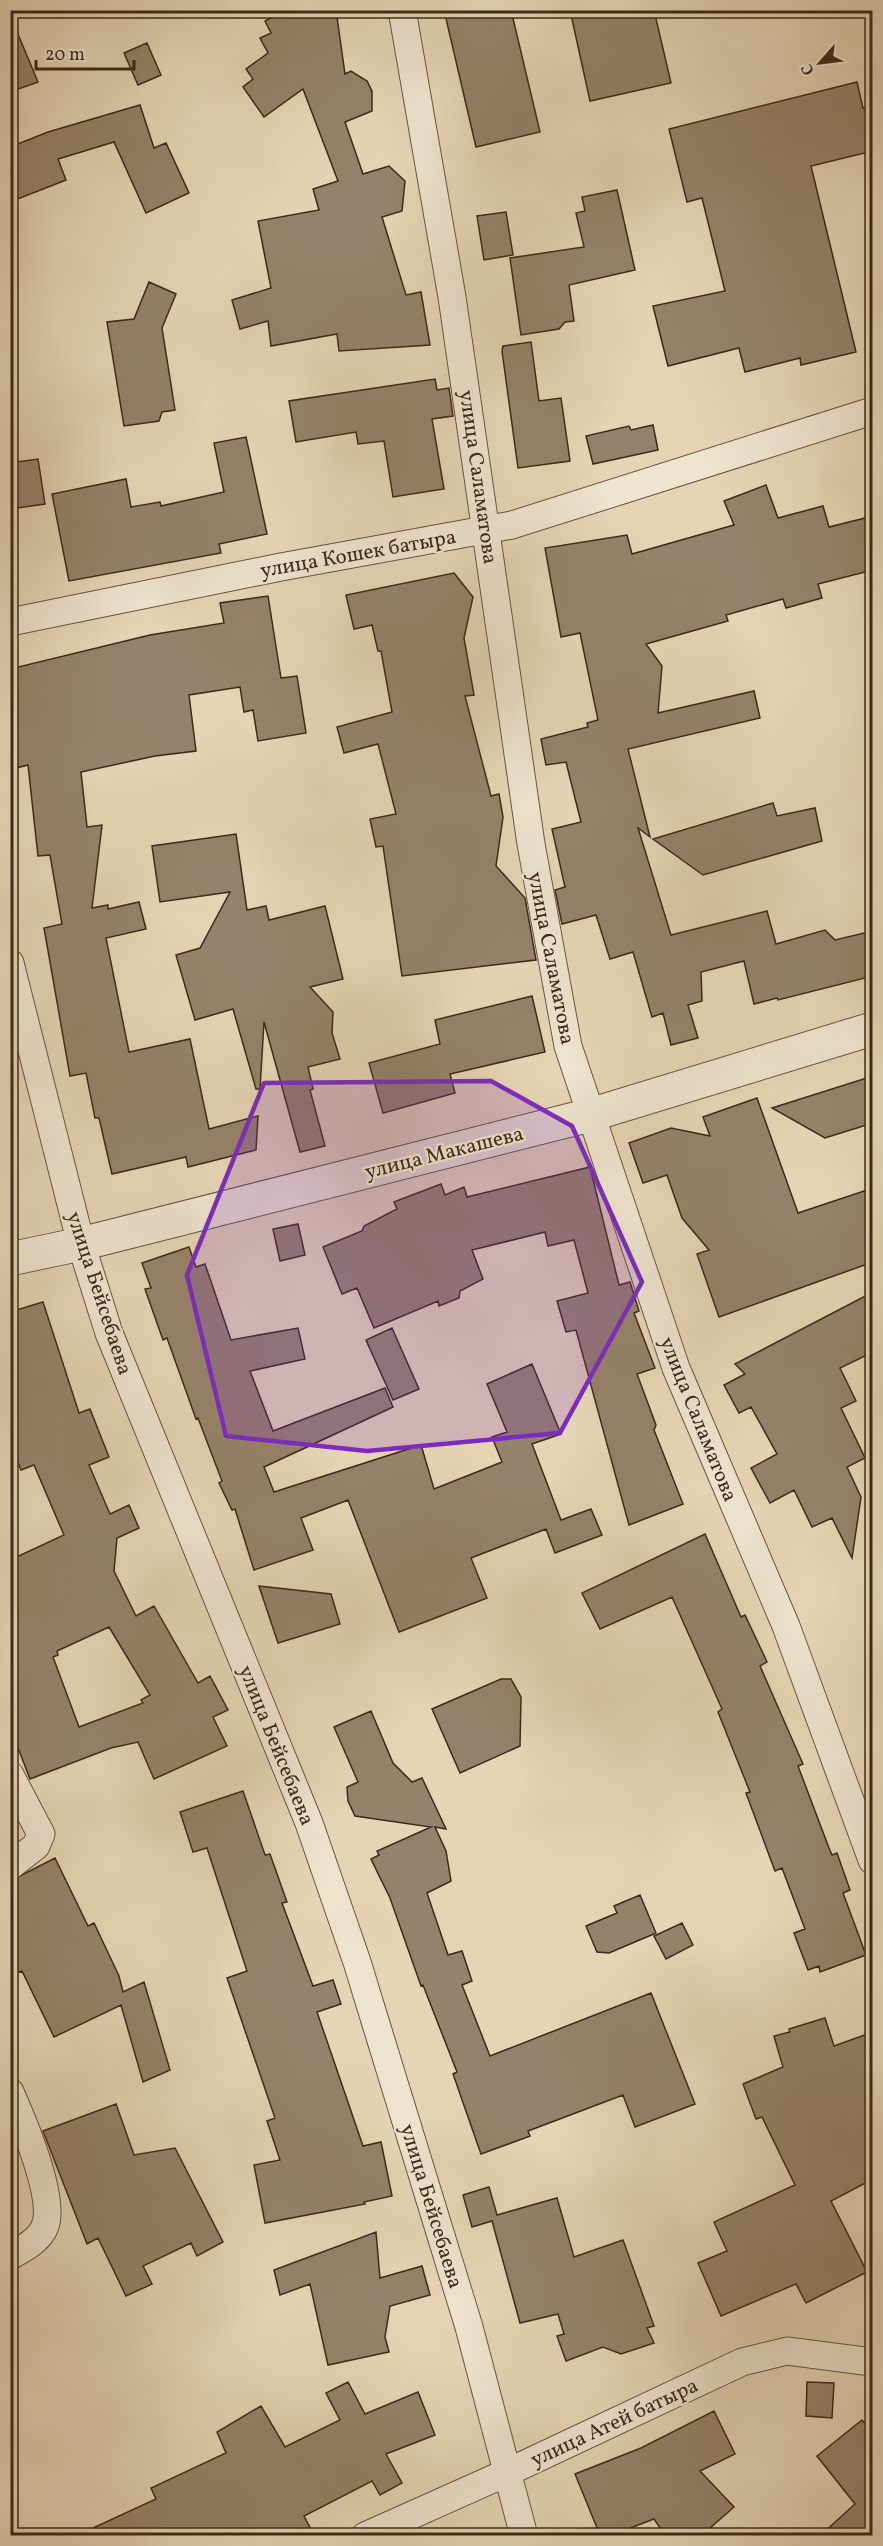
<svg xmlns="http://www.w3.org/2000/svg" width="883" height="2546" font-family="Vollkorn,serif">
  <rect width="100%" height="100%" fill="#e6d5b5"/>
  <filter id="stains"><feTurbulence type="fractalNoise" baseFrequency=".00333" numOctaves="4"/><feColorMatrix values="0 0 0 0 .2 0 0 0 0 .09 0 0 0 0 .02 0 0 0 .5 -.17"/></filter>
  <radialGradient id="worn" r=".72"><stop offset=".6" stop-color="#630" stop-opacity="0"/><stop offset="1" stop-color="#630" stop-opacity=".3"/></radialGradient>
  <path fill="#96826a" stroke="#3f2819" stroke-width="1.5" fill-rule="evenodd" d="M285,10H336L345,74L351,71L367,81L372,91V111L345,122L363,174L389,166L405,181L402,211L382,217L406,295L421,292L430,345L339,351L337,334L271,346L268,321L240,329L232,300L271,288L258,221L319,210L313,189L338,181L303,89L264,117L243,87L253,79L246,69L268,53L260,38L271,33L265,21Z
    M444,10H511L540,132L476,147Z
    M570,10H654L671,83L590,101Z
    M10,15L38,82L10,92Z
    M147,43L161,75L138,85L124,53Z
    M857,82L863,108L873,106V151L811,166L856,352L801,365L800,358L745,372L739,348L668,366L653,306L725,291L702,198L687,202L669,129Z
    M140,105L154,148L166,143L189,193L146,213L114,142L58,159L66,180L10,202V147L48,132Z
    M617,190L635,270L569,285L574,321L565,322L559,329L521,335L510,258L584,247L576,213L585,211L582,197Z
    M506,212L513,255L484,260L477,216Z
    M149,282L176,294L162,328L175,410L162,412L159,421L124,426L107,322L134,319Z
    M531,342L539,401L561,398L570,461L518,468L502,351L503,346Z
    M435,379L437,390L449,388L453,416L432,419L444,489L393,497L384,441L358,444L356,432L296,442L289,401Z
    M653,425L658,450L593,464L586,436L629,426L631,430Z
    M246,437L267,534L219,544L221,553L69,581L52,494L126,479L131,507L160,502L161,506L224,492L214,443Z
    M38,459L45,504L10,509V463Z
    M766,485L778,518L823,506L829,527L873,516V570L818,584L822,598L786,608L783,599L726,615L728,621L646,644L662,666L658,713L754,691L760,718L628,749L650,837L638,828L671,935L767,911L776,944L825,930L835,940L873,931V976L778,1000L777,998L754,1004L744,961L701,972L702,1001L688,1005L698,1038L671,1045L663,1013L652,1017L633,952L610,959L596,915L562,924L555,890L565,887L552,829L581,822L566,762L546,765L541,739L588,727L587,723L598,720L580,633L561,637L545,548L627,535L632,554L734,525L724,501Z
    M454,573L473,597L464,638L474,695L465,696L491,796L499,794L503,817L496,866L525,898L536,960L402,976L383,846L376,847L370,819L396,814L378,744L344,753L337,727L392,712L381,651H378L372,625L354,629L346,595Z
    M268,596L281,678L297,676L306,733L258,741L253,710L244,712L240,687L189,695L196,751L155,756L81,772L87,827L102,825L92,908L108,905V909L139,902L146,929L106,938L129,1052L190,1039L209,1129L258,1116L256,1150L188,1167L186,1157L112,1174L99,1118H95L86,1073L70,1076L44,928L62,924L50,855L38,856L28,765L16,768L10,748V669L150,635L224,623L220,603Z
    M773,803L777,816L815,808L822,841L703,875L653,839Z
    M236,834L247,910L266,906L269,920L325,906L343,979L310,987L333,1012L332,1033L340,1059L308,1067L313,1089L310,1090L325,1146L300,1152L264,1022L260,1089H256L233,1009L195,1020L176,955L200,948L230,892L160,902L152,846Z
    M532,996L545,1052L450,1074L455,1093L383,1113L369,1063L440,1044L435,1020Z
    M873,1076V1123L825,1138L772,1108Z
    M757,1098L798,1213L873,1188V1262L719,1317L697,1254L709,1250L682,1218L667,1175L643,1183L629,1143L671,1128L710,1136L703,1117Z
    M590,1167L619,1285L630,1282L639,1311L634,1313L655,1368L637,1374L656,1425L654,1430L683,1504L629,1525L576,1330L566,1332L557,1301L588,1293L574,1240L548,1246L545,1232L472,1250L483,1279L460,1291L459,1298L439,1306L438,1301L374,1328L357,1288L342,1294L323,1247L362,1231L364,1226L397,1209L394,1202L441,1184L445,1195L464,1187L467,1197Z
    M298,1224L305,1255L280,1261L273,1229Z
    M189,1247L196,1267L205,1264L231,1340L298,1328L305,1359L250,1371L273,1431L385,1388L393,1407L264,1467L274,1492L421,1445L434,1489L502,1462L492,1437L507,1432L487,1384L532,1364L561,1434L532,1444L561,1520L591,1509L602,1535L555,1553L546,1529L471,1558L487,1598L399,1632L348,1500L301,1518L313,1550L254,1570L235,1509L232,1510L219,1483L222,1481L198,1418L196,1419L167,1338L163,1340L145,1289L151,1288L142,1263Z
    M873,1292V1352L840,1368L856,1401L841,1408L865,1458L847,1467L861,1497L852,1558L832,1518L812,1527L794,1490L770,1503L751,1468L777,1454L751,1407L739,1413L724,1385L745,1374L735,1364Z
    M43,1302L79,1413L90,1409L109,1457L89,1465L110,1514L129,1505L139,1528L117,1538L114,1571L136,1616L154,1606L198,1683L210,1676L228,1710L213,1717L227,1746L154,1779L138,1742L111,1748L30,1779L10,1727V1560L64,1535L34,1465L21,1470L10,1443V1312ZM109,1627L150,1695L141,1700L143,1703L79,1727L53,1657L58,1655L57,1651Z
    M392,1328L419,1389L393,1400L366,1340Z
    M705,1534L741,1617L745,1615L767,1662L760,1666L803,1764L798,1766L829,1848L832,1855L837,1853L850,1890L843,1893L866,1955L820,1972L819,1966L808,1970L794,1933L805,1929L782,1868L775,1871L746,1793L750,1792L718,1712L722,1709L672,1597L600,1629L582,1593Z
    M259,1586L331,1594L340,1624L278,1643Z
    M501,1679H511L521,1697L520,1746L460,1773L432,1709Z
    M371,1711L393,1763L412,1782L422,1778L446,1829L435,1827L446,1851L451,1881L427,1893L448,1955L462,1951L472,1981L462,1985L490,2056L651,1993L695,2104L635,2127L623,2095L528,2131L530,2136L481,2154L453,2074L457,2072L423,1985L421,1986L390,1898L371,1859L379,1855L377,1851L431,1827L355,1816L348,1801L347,1787L358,1782L334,1727Z
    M243,1791L265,1855L270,1854L287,1902L282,1903L313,1986L333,1980L341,2004L317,2012L363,2146L381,2142L392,2196L364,2202L365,2204L265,2223L254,2165L280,2160L267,2121L275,2118L227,1978L247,1971L207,1848L193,1852L180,1812Z
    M55,1858L88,1926L94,1923L119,1976L123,1992L144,1982L170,2070L143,2082L121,2005L54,2037L22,1971L10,1976V1881Z
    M640,1895L656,1933L609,1953L597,1952L586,1926L617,1913L614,1906Z
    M682,1923L693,1945L666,1959L654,1936Z
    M825,2018L834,2046L873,2032V2179L831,2201L867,2272L806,2303L796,2284L721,2316L698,2263L727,2251L714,2222L795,2185L762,2117L756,2119L743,2084L783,2067L774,2036L790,2032L789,2029Z
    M116,2104L134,2155L175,2148L223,2242L197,2256L191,2243L143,2266L152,2284L126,2296L98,2238L87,2244L43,2131Z
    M489,2187L497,2215L557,2198L574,2257L623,2240L654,2326L647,2328L654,2343L621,2354L603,2347L566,2361L557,2336L564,2334L558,2314L520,2323L492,2221L472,2227L463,2195Z
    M376,2232L380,2278L422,2266L430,2295L390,2306L385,2337L389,2352L328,2365L310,2284L280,2295L274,2270Z
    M348,2382L365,2414L418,2392L435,2435L386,2454L402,2483L380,2495L372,2481L304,2516L314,2535H78L156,2499L151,2488L226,2453L217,2432L261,2406L285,2447L340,2420L326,2393Z
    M807,2382L834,2383L832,2418L806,2416Z
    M714,2411L735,2454L700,2471L734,2507L702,2535H665L654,2519L612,2535H600L575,2474L641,2448Z
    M862,2420L873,2433V2535H821L855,2504L817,2456Z"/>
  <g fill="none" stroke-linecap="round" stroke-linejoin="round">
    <defs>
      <path id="minor" d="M402,10L452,297L531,844L568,1046L676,1368L786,1626L872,1860
        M10,622L281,567L512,525L872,411
        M10,963L81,1244L109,1333L309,1823L357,1962L469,2327L524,2536
        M10,1775L41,1834L36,1846L10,1866
        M10,2092C22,2119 56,2198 45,2226C40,2240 23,2249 10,2256
        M365,2536L506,2473L742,2362L787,2351L872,2362"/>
      <path id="tertiary" d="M10,1259L81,1244L590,1115L872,1029"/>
    </defs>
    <use href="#minor" stroke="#695340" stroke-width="29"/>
    <use href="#tertiary" stroke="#695340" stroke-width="35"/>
    <use href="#minor" stroke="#efe4cf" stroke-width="27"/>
    <use href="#tertiary" stroke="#efe4cf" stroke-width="33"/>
  </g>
  <path fill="#7b2cbf" fill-opacity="0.2" stroke="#7b2cbf" stroke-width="4.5" stroke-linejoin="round" d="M491,1081L572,1126L642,1282L560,1433L367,1451L226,1436L187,1275L264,1083Z"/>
  <g text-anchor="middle" stroke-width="4.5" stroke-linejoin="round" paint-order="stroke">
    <g font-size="21" fill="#3f2819" stroke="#efe4cf">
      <text transform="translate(479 477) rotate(82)" y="7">улица Саламатова</text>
      <text transform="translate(358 553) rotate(-10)" y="7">улица Кошек батыра</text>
      <text transform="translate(552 958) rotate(79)" y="7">улица Саламатова</text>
      <text transform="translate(444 1152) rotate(-14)" y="7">улица Макашева</text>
      <text transform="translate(100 1293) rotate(72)" y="7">улица Бейсебаева</text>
      <text transform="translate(699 1419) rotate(68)" y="7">улица Саламатова</text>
      <text transform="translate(277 1745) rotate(68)" y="7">улица Бейсебаева</text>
      <text transform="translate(432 2206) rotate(73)" y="7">улица Бейсебаева</text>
      <text transform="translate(614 2422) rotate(-25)" y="7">улица Атей батыра</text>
    </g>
  </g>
  <rect width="883" height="2546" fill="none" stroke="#e6d5b5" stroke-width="36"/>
  <rect x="12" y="12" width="859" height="2522" fill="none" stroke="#3f2819" stroke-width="3"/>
  <rect x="18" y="18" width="847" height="2510" fill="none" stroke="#3f2819" stroke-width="1.5"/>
  <g transform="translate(820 63) rotate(242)" stroke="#efe4cf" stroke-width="4.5" paint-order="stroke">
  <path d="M0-4.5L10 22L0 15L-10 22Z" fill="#3f2819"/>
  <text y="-9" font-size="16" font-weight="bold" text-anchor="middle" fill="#3f2819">С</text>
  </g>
  <path d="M36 60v9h98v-9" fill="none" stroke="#3f2819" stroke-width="3"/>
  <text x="45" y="60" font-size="18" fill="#3f2819" stroke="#efe4cf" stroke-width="4.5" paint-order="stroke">20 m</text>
  <rect width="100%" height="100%" filter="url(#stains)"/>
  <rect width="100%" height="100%" fill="url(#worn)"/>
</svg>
